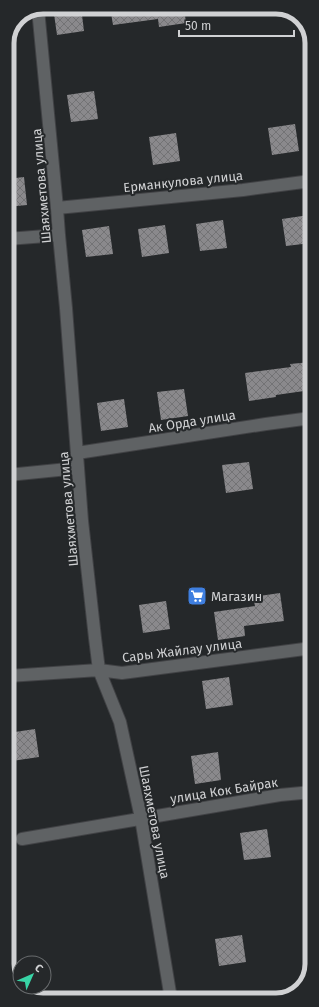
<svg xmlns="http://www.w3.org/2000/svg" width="319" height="1007" font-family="'Fira Sans',sans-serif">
  <defs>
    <pattern id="building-cross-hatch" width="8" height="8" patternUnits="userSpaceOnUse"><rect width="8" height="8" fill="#8a898c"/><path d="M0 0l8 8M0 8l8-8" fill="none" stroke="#737375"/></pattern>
  </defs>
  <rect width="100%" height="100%" fill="#25282a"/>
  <path fill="url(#building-cross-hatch)" d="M53,7H81L84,31L57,35Z
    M110,7H190V15H185L186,23L159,27L158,19L113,25Z
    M94,91L98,119L71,122L67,95Z
    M295,124L299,151L272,155L268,128Z
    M176,133L180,161L153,165L149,137Z
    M24,177L27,205L7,207V179Z
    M309,215L311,233V243L286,246L282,219Z
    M223,220L227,248L200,251L196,224Z
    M165,225L169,253L142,257L138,229Z
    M109,226L113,254L86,257L82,230Z
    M311,362V390L276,395V397L249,401L245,373L291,367L290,364Z
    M184,389L188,416L161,420L157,392Z
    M124,399L128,427L101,431L97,403Z
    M249,462L253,489L226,493L222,465Z
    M280,593L284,621L244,626L245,636L218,640L214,612L255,606L253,597Z
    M166,601L170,629L143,633L139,605Z
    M229,677L233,705L206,709L202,681Z
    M35,729L39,757L12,761L8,733Z
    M218,752L221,780L195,784L191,756Z
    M267,829L271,857L244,860L240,833Z
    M242,935L246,962L219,966L215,939Z"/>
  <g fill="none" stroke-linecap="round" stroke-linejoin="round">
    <defs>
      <path id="street" d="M38,9L57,208L59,235L66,308L82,521L95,638L99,670L120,722L141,818L171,999
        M57,208L243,190L311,181
        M7,239L59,235
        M77,453L266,424L311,418
        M8,475L78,468
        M8,676L99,670L122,673L312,648
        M22,839L280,795L312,792"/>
    </defs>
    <use href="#street" stroke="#414245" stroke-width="14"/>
    <use href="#street" stroke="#5f6264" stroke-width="12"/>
  </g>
  <defs>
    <symbol id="supermarket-square" viewBox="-11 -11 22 22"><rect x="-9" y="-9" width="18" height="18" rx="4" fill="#3f7fe0" stroke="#25282a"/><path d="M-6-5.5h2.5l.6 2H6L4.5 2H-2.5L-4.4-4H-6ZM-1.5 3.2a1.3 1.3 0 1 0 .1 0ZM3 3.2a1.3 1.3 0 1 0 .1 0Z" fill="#fff"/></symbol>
  </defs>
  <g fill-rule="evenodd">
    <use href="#supermarket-square" x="186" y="585" width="22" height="22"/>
  </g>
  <g text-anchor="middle" stroke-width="4" stroke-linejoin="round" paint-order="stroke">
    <g font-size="13" fill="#d0d1d3" stroke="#25282a">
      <text transform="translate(183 181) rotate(-6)" y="5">Ерманкулова улица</text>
      <text transform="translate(41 186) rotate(-95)" y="5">Шаяхметова улица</text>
      <text transform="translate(192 421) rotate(-9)" y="5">Ак Орда улица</text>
      <text transform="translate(68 509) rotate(-95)" y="5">Шаяхметова улица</text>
      <text transform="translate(182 650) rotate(-7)" y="5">Сары Жайлау улица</text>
      <text transform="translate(224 790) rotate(-9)" y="5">улица Кок Байрак</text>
      <text transform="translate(155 822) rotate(79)" y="5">Шаяхметова улица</text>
    </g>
    <g font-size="13" fill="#d0d1d3" stroke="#25282a" text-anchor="start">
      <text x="211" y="601">Магазин</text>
    </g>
  </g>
  <path d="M0 0H319V1007H0ZM43 14H276A29 29 0 0 1 305 43V964A29 29 0 0 1 276 993H43A29 29 0 0 1 14 964V43A29 29 0 0 1 43 14Z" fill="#25282a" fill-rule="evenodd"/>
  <path fill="none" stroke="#d0d1d3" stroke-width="5" d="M43 14H276A29 29 0 0 1 305 43V964A29 29 0 0 1 276 993H43A29 29 0 0 1 14 964V43A29 29 0 0 1 43 14Z"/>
  <g transform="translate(32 975) rotate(45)"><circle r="19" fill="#25282a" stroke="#696c6e"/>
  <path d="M0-3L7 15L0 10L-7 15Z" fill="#38d4a6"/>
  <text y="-6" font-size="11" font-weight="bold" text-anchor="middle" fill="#d0d1d3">С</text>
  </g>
  <path d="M179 30v6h115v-6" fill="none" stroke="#d0d1d3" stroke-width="2"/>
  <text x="185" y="30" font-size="12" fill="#d0d1d3" stroke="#25282a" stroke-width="3" paint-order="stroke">50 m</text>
</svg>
